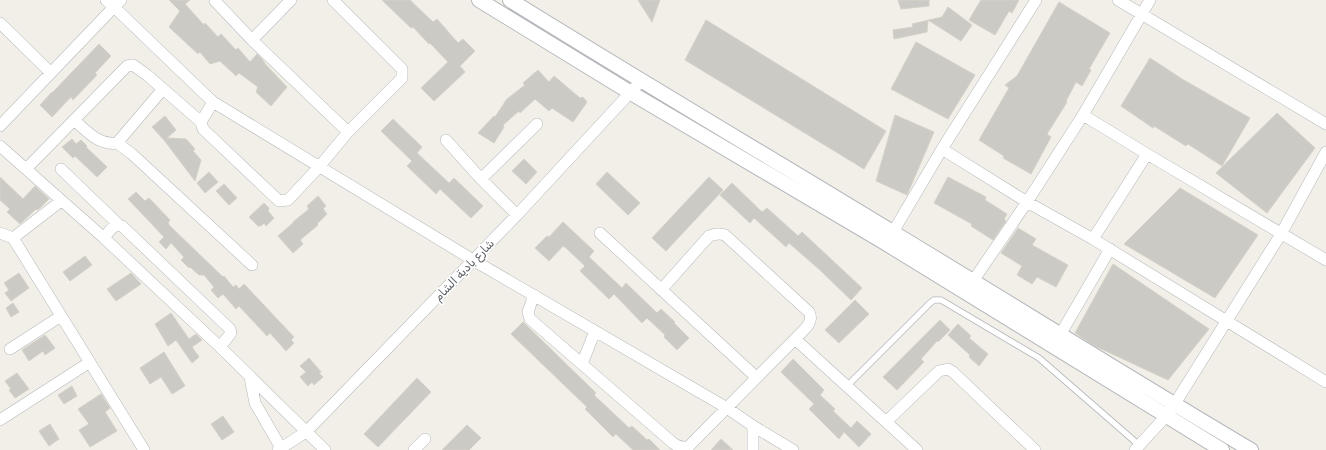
<svg xmlns="http://www.w3.org/2000/svg" width="1326" height="450" font-family="Rubik,'Noto Sans Arabic',sans-serif">
  <rect width="100%" height="100%" fill="#f1efe8"/>
  <path fill="#cccac5" stroke="#d6d1c6" d="M169,0H190L185,4L204,25L205,23L218,37L221,34L236,50L238,48L250,62L257,54L262,59L266,65L287,87L271,106L256,92L258,87L239,73L236,76L220,61L210,64L200,52L198,54L169,27L180,11Z
    M382,0H410L433,22L437,19L458,43L463,39L475,51L460,66L465,72L434,101L421,88L448,62L430,43L429,44L413,27L411,28Z
    M638,0H660L652,22Z
    M898,0H929V6L901,9Z
    M981,0H1019L1012,13L1009,11L995,35L969,20Z
    M1059,2L1110,33L1089,69L1091,70L1082,86L1076,82L1066,101L1067,102L1047,134L1051,137L1031,174L1003,158L1004,156L979,140L1009,88L1005,85L1017,76Z
    M948,7L972,25L961,41L928,20L927,32L894,39L893,30L913,27L912,24L942,17Z
    M706,20L886,131L864,169L685,60Z
    M916,42L975,75L948,119L891,89Z
    M99,44L111,56L95,73L97,75L73,100L71,97L52,117L40,105L52,92V93Z
    M1150,58L1182,79L1250,118L1222,166L1188,144L1186,146L1154,126L1153,128L1121,106Z
    M538,70L549,82L554,76L580,98L583,97L587,102L573,122L552,108L549,111L535,99L520,113L519,111L503,125L504,127L494,143L478,133L494,116L495,117L507,99L525,85L523,83Z
    M1277,113L1315,148L1267,213L1216,173Z
    M895,115L934,132L907,195L876,181Z
    M165,116L176,130L167,138L186,139L195,149L193,151L201,160L195,181L164,140L152,127Z
    M393,119L422,147L417,153L449,183L454,178L483,206L471,218L440,189L436,194L407,166L412,161L381,131Z
    M72,139L76,144L81,140L87,146L86,147L107,167L97,177L75,156L73,158L62,147Z
    M524,159L537,172L526,184L512,171Z
    M209,172L218,182L205,193L197,183Z
    M607,172L640,203L628,215L596,184Z
    M0,177L23,199L35,186L49,199L40,208L37,210L36,209L20,224L7,212L10,209L0,200Z
    M709,177L723,190L666,251L652,238Z
    M948,177L986,197L985,200L1007,214L1004,219L1006,221L993,240L971,226L972,224L934,203Z
    M732,183L762,212L767,208L798,236L802,232L862,288L851,300L820,270L789,243L786,247L754,218L750,223L720,195Z
    M224,184L237,198L229,205L216,191Z
    M1180,188L1258,235L1215,298L1124,244Z
    M136,192L145,201L149,198L170,220L168,223L170,226L223,277L224,276L233,287L236,285L239,289L244,284L294,337L291,340L294,343L286,351L270,333L267,336L239,306L236,309L223,294L218,298L211,290L214,287L204,275H199L190,267L189,268L181,260L184,257L171,243L166,249L159,242L164,237L128,199Z
    M318,196L326,206L323,209L327,214L317,224L318,225L300,240L303,244L293,253L278,236L294,222H293L309,209L307,206Z
    M264,203L269,208L268,211L274,218L266,226L264,223L261,226H258L249,217Z
    M563,222L594,251L589,257L622,288L626,283L657,313L661,309L675,322L674,323L689,338L677,350L664,337L665,335L647,318L642,323L614,294L609,299L580,271L585,266L565,247L563,246L549,261L535,248L547,236L549,237Z
    M1018,228L1036,239L1032,245L1068,265L1056,287L1037,277L1032,284L1017,275L1022,266L1001,253Z
    M85,256L92,265L70,281L63,272Z
    M1113,264L1209,329L1168,380L1095,346L1075,333Z
    M19,273L29,288L11,301L5,293L9,290L4,283Z
    M131,273L141,284L116,301L107,289Z
    M855,300L869,314L839,343L825,330Z
    M13,303L19,312L11,317L6,308Z
    M171,313L189,339L196,334L202,340L192,347L199,357L192,363L176,340L168,346L155,324Z
    M940,320L950,330L938,342L937,341L921,359L924,362L897,390L883,377Z
    M523,322L596,393L594,395L629,428L632,426L647,440L649,439L660,450H633L616,434L613,437L585,409L587,407L511,334Z
    M958,324L971,336L969,338L988,354L979,366L969,357L970,355L948,335Z
    M45,335L55,348L45,355L43,351L29,361L22,350Z
    M164,352L185,386L172,394L161,377L150,384L140,368Z
    M309,358L321,372L319,373L323,377L314,385L312,382L308,386L300,377L306,372L300,366Z
    M793,359L824,390L820,395L835,409L833,411L851,428L857,421L871,434L859,447L844,432L839,439L809,409L814,404L781,372Z
    M17,373L29,389L15,398L9,390L11,389L5,381Z
    M417,378L431,392L378,447L364,434Z
    M72,386L77,396L64,404L58,395Z
    M101,394L110,408L105,412L117,431L90,447L79,430L89,424L78,409Z
    M223,416L234,432L222,440L211,424Z
    M50,424L59,439L49,446L39,431Z
    M467,425L481,438L469,450H442Z
    M721,439L733,450H711Z"/>
  <g fill="none" stroke-linecap="round" stroke-linejoin="round">
    <defs>
      <path id="service" d="M847,386L930,303L934,300H941L1039,358L1139,445"/>
      <path id="minor" d="M106,0L114,7L121,0
        M216,0L215,1L252,40
        M291,0L252,40L348,132
        M1118,0L1326,124
        M0,23L51,73
        M213,102L201,122L203,129L279,201L288,200L319,167L348,132L402,78V69L333,0
        M1083,115L1147,154L1326,260
        M74,120C87,131 99,146 117,143L132,154L252,265
        M0,126L114,7L213,102L473,260L727,408L753,426L793,450
        M446,140L481,179L517,215
        M117,143L163,89
        M0,146L104,238L220,347L325,450
        M942,149L1027,202L1093,239L1326,382
        M26,169L127,66L133,65L147,75L201,122
        M61,169L118,224
        M481,179L537,124
        M61,201L13,238L144,450
        M893,232L942,149L1036,0
        M0,233L13,238
        M600,233L756,377
        M104,238C109,232 113,223 122,226L230,329L231,333L220,347
        M1093,239L1147,154
        M973,281L1027,202L1083,115L1150,0
        M534,295L528,312L530,319L673,443C678,447 682,448 688,447L795,339C802,331 815,323 809,312L725,235C719,233 715,234 709,236L661,290
        M1060,335L1110,249
        M795,339L917,450
        M10,349L61,316
        M582,364L595,331
        M250,377L255,403L281,448
        M0,420L90,362
        M887,421L939,371L948,369L953,372L1035,450
        M278,450L306,432L517,215L641,81
        M414,450L425,439
        M753,450V426
        M1135,450L1166,416L1174,405L1281,234L1326,152"/>
      <path id="tertiary" d="M479,0L631,93L882,241L1222,450
        M510,0C637,79 766,155 894,233C1013,305 1131,379 1251,450"/>
    </defs>
    <use href="#service" stroke="#b5b8bc" stroke-width="7"/>
    <use href="#minor" stroke="#b5b8bc" stroke-width="12"/>
    <use href="#tertiary" stroke="#b5b8bc" stroke-width="16"/>
    <use href="#service" stroke="#fff" stroke-width="5.5"/>
    <use href="#minor" stroke="#fff" stroke-width="11"/>
    <use href="#tertiary" stroke="#fff" stroke-width="14"/>
  </g>
  <g text-anchor="middle" stroke-width="3.5" stroke-linejoin="round" paint-order="stroke">
    <g font-size="12" fill="#5f6368" stroke="#fff">
      <text transform="translate(464 270) rotate(-46)" y="4">شارع بادية الشام</text>
    </g>
  </g>
</svg>
